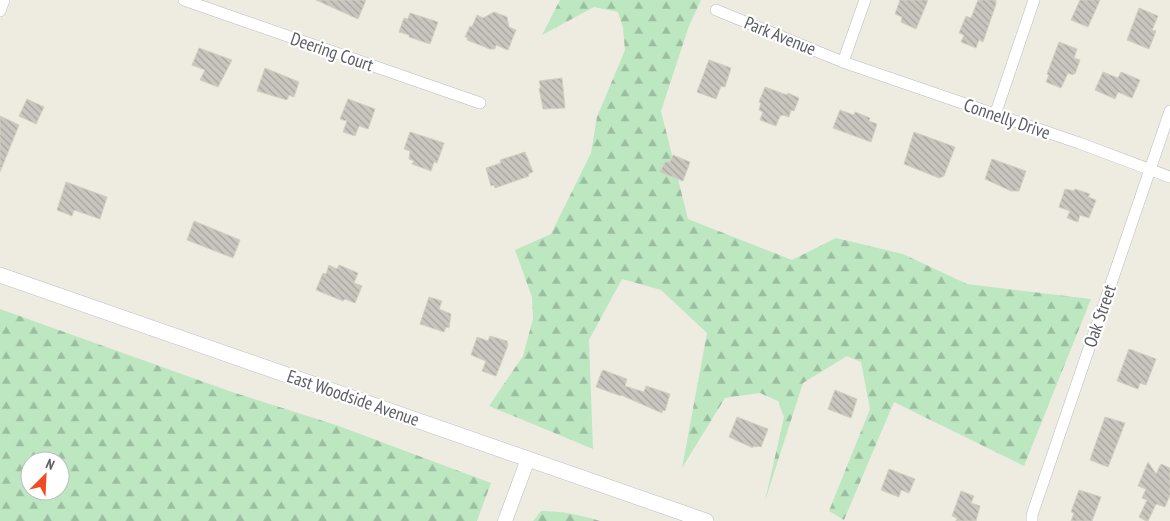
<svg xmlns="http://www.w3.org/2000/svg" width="1170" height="521" font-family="'PT Sans Narrow',sans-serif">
  <defs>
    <pattern id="forest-firs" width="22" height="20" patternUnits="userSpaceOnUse" patternTransform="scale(1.25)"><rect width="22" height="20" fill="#bce7c1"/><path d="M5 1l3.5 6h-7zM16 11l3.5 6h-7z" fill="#9cbea0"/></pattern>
    <pattern id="building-back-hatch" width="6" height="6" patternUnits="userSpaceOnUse" patternTransform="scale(1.25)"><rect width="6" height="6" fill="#c9c6bf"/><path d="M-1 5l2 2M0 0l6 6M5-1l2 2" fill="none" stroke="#a6a49f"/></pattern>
  </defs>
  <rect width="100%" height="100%" fill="#eeece1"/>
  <path fill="url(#forest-firs)" fill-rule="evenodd" d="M560,0H701L689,26L661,111L688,219L792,260L836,238L903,254L967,284L1091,299L1024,466L894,402L844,520L829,511L870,409L861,362L847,356L803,383L765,501L784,417L778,401L760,393L725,398L682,468L707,333L661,290L622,279L589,340L593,449L489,406L523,356L533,319L532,297L515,250L551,234L591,153L597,117L625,50L623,28L618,12L594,7L542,35Z
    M0,309L232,392L336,425L491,483L477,521H0ZM30,461H60V491H30Z
    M541,511C562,511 580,515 600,521H533Z"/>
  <path fill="url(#building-back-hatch)" stroke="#d2cfc0" d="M316,0H366L358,19Z
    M900,0H928L916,29L901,22L902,17L895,14Z
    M978,0H996V4L983,42L979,40L976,48L961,42L964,35L959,33L966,16L971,18Z
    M1080,0H1100L1088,27L1071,20Z
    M1139,8L1158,16L1152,30L1156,31L1149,49L1127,40Z
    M494,12L507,17L509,27L516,30L508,50L496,45L495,49H490L467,40L468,38L465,37L470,26L472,27L477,15L483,18Z
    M410,13L438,22L430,44L409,37V35L399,32L404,18L408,19Z
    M1059,42L1077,49L1074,58L1080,60L1075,74L1074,73L1073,75L1068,73L1061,88L1046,82L1049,75L1047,74Z
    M199,48L232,60L218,87L200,80L205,70L192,65Z
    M709,60L731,68L725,87L721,86L716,99L697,92Z
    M265,68L299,82L294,97L289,95L287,100L257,91Z
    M1103,72L1118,78L1121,72L1140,80L1132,98L1118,92L1115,99L1095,90Z
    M562,78L565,108L543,109L539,88H541L539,81Z
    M765,87L787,95L788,93L799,98L794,111L791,110L789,117L783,115L780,116L776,126L760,120L763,112L759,110L761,103L759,102Z
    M27,99L44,107L36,124L19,116Z
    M348,99L375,109L368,129L359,126L355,136L343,132L347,121L340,119Z
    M840,110L854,115L855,112L870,118L869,121L877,124L871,142L833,128Z
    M0,116L19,125L0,172Z
    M410,132L444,143L437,163L434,162L431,171L412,164L414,161L409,159L410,151L404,149Z
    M914,132L955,147L944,176L939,178L904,164Z
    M525,152L533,172L528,174L529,176L495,188L494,185L491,186L486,168L501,163L500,160Z
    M673,155L690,162L683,181L660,172L665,162H670Z
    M992,159L1026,171L1019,191H1011L985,179Z
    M66,182L107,197L100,219L74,210L72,216L57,210Z
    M1065,189L1074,191L1075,189L1090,194L1088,197L1096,200L1089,218L1080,215L1078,222L1067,218L1070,211L1059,207Z
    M194,221L240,240L233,258L187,240Z
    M329,265L337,269L339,265L358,273L354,283L362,286L355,303L345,299L343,301L316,290L323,273L326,274Z
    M429,297L442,301L439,309L451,314L449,328L446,327L444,332L420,324Z
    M490,336L507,341L508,345L496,376L482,371L486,361L471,355L477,337L488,341Z
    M1129,349L1156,359L1146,385L1140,383L1138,389L1117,381Z
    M603,370L627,379L625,386L644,392L646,386L670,394L665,411L663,410L662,413L621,395V396L596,387L602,371Z
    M835,390L857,399L851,418L828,409Z
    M737,417L768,429L761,447L758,446L757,447L753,446V448L729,437Z
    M1105,417L1125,423L1108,467L1090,460Z
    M1148,462L1156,474L1161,464L1170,468V495L1165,507L1156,504L1148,521H1146L1139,517L1147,500L1142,498L1146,489L1138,486Z
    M889,469L915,479L909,493L901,490L899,497L881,490Z
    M1079,490L1101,497L1092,521H1071L1074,513L1071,512Z
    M961,491L974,496L971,503L980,506L976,521H956L957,518L952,516Z"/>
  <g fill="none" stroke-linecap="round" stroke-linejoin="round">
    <defs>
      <path id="minor" d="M184,0L480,103
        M716,10L843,62L1079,143L1170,177
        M0,11L4,0
        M843,62L865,0
        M995,115L1034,0
        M1032,521V515L1170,111"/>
      <path id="tertiary" d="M505,521L528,459"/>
      <path id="secondary" d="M0,275L706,521"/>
    </defs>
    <use href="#minor" stroke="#b9bbc1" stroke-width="12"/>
    <use href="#tertiary" stroke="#b9bbc1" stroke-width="15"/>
    <use href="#secondary" stroke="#babdc4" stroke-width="16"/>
    <use href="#minor" stroke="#fff" stroke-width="11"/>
    <use href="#tertiary" stroke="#fff" stroke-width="14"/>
    <use href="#secondary" stroke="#fff" stroke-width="15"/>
  </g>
  <g text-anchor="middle" stroke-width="4.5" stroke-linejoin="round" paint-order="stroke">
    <g font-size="18" fill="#5a5d63" stroke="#fff">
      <text transform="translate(780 36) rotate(22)" y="6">Park Avenue</text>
      <text transform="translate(332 52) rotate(19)" y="6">Deering Court</text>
      <text transform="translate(1007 119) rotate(19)" y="6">Connelly Drive</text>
      <text transform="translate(1100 316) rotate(-71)" y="6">Oak Street</text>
      <text transform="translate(353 398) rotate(19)" y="6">East Woodside Avenue</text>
    </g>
  </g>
  <g transform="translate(45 476) rotate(24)"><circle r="24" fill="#ffffff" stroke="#bdbec1"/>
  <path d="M0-4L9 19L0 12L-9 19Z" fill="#f04b25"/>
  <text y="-8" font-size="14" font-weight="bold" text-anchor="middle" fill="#5a5d63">N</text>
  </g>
</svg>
